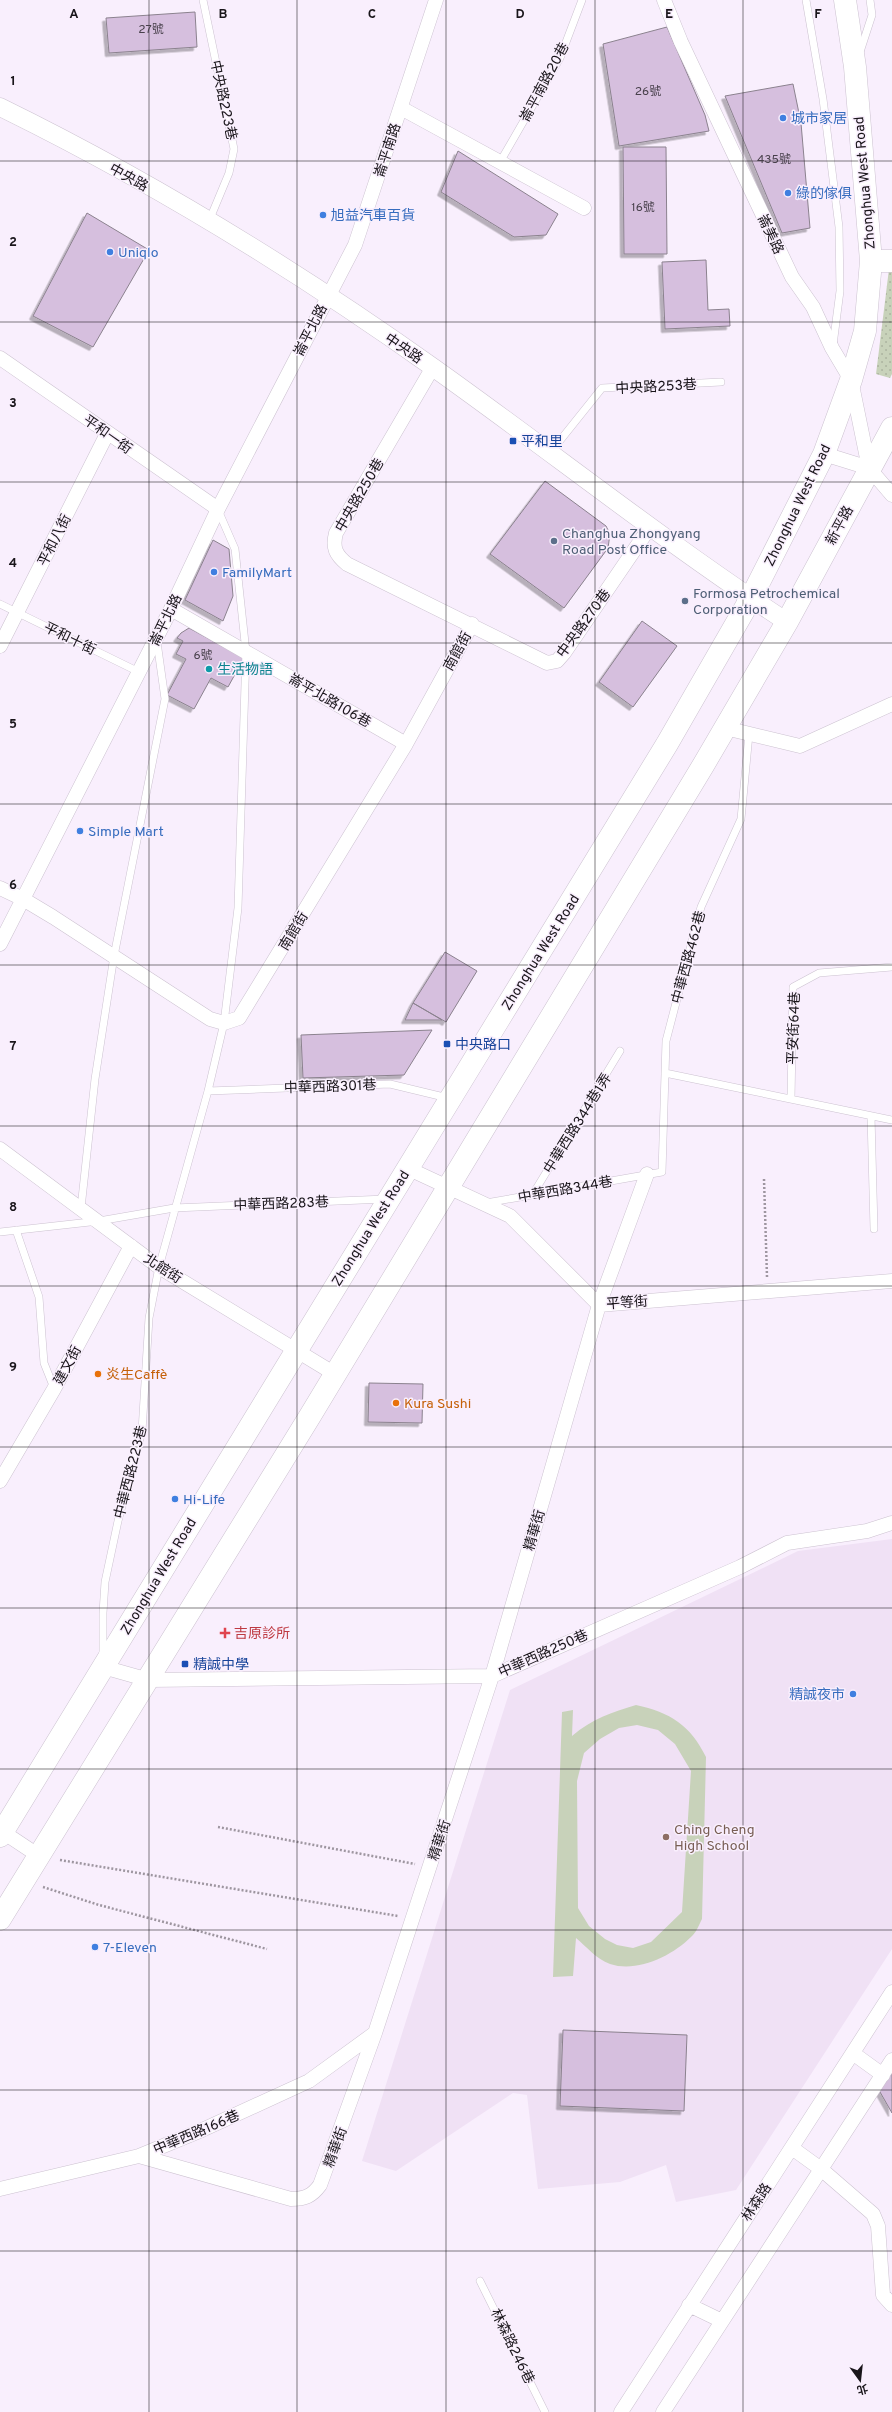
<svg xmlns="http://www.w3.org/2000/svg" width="892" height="2412" font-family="Overpass,'Noto Sans TC',sans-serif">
  <defs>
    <pattern id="garden-dots" width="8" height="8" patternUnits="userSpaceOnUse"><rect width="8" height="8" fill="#c8d2ba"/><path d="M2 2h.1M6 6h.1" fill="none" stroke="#abb39f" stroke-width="1.8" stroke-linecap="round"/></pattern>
    <filter id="shadow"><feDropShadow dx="-3.5" dy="3.5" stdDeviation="0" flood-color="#0004"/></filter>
  </defs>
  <rect width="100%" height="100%" fill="#f9effd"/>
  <path fill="#f0e1f5" d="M892,1539V1949L736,2190L676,2202L666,2165L620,2182L538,2189L527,2095L513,2093L396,2171L362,2161L510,1690L798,1551Z"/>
  <path fill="#c8d2ba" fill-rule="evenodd" d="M636,1705C670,1712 691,1726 706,1757L702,1919C699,1925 696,1933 691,1937C672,1956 637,1973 610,1964C596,1959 587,1947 576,1938L573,1976L553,1977L562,1712L573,1710L572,1736C592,1719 612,1712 636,1705ZM637,1725L658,1730L675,1744L691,1771L682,1912L651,1942L633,1948L617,1945L605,1939L589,1926L578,1908L577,1781L584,1753L600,1739L619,1728Z"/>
  <path fill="url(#garden-dots)" d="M889,269H892V374L890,378L876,374Z"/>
  <path fill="#d6bfde" stroke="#8b828e" filter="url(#shadow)" d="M195,12L197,47L109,53L106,18Z
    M667,27L705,115L709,131L619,146L603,44Z
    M793,84L801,123L810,228L782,233L725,96Z
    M623,147H666L667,254H624Z
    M458,151L558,214L546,235L514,237L441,192Z
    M87,213L149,250L93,347L33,316Z
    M706,260L708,310L729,309L730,326L665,329L662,262Z
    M545,481L606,526L610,534L608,548L564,608L490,554Z
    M213,540L229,549L233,596L223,621L185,600Z
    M642,621L677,646L633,707L599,682Z
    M189,628L244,658L228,687L211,678L194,709L167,695L186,659L176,654L183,641L177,638L181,633Z
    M445,952L477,971L446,1022L413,1003Z
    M413,1003L442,1020H405Z
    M432,1030L404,1075L303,1078L301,1035Z
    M369,1383L423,1384L422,1423L368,1422Z
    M563,2030L687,2035L684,2111L560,2106Z
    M892,2061V2113L876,2085Z"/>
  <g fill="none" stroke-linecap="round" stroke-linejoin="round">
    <defs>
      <path id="service" d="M203,0L234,149L229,173L209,221
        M806,0L823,99L839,227L840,291L833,345
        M860,52L872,15L870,0
        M500,162L560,58L582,0
        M550,453L602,388L721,382
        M0,604L139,672
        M665,1073L892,1120
        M208,1091L390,1084L448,1098
        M791,1099L793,987L819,973L892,967
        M871,1116L874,1229
        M533,1194L620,1051
        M486,1203L662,1172L666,1041L701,907L741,819L749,734
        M81,1208L95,1079L114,956L165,699L157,642
        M16,1230L39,1297L44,1363L54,1388
        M0,1232L99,1221L174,1208L386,1199
        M103,1656V1613L105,1582L118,1521L142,1431L149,1318L159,1267L208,1091L224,1023L238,908L246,652L235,549L218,510
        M480,2281L545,2412"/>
      <path id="minor" d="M664,0L681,42L792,277L813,307L832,348L851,380L869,468
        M401,108L584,208
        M0,358L218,509
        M433,367L336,533C332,548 336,555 347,564L547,663L557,661L564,653L650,527
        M824,454L869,468L892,495
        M171,609L406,744
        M0,646L107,434
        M725,728L800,746L892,704
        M0,888L23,899L53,917L210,1019L224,1023L239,1018L406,744L472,624
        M0,944L171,609L218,509L355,245L436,0
        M0,1149L159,1267L335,1374
        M407,1168L510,1216L599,1305L892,1281
        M0,1481L54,1389L131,1246
        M103,1667L149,1680L492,1676L740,1567L787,1543L867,1531L892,1523
        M0,1830L39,1856
        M854,2054L883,2075
        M792,2148L821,2169L873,2214L878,2226L883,2295L892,2305
        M139,2156L291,2199C305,2199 312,2196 320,2185L375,2033L492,1676L599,1305L647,1174
        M0,2189L139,2156L202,2130L309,2081L375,2033
        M689,2305L722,2321
        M621,2412L892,1992
        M663,2412L892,2060"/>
      <path id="tertiary" d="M0,107C149,180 299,272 434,368C552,452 665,542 787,622"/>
      <path id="primary" d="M871,261H892
        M0,1836L667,744L751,598L824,454L851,380L865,331L871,261L855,67L845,0
        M0,1919L310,1416L704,764L787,622L892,428"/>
    </defs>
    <use href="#service" stroke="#ccc2d0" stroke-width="8"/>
    <use href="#minor" stroke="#ccc2d0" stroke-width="15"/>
    <use href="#tertiary" stroke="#ccc2d0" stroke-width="19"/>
    <use href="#primary" stroke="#ccc2d0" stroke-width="23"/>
    <path stroke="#9e96a0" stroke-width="2.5" stroke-dasharray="2 2" stroke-linecap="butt" d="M764,1179L767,1277
      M218,1827L415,1864
      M60,1860L398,1916
      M43,1887L99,1905L267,1949"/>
    <use href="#service" stroke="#fff" stroke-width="7"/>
    <use href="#minor" stroke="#fff" stroke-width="14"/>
    <use href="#tertiary" stroke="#fff" stroke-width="18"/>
    <use href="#primary" stroke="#fff" stroke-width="22"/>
  </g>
  <path fill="none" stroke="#19151a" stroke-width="1" stroke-opacity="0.55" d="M149,0V2412M297,0V2412M446,0V2412M595,0V2412M743,0V2412M0,161H892M0,322H892M0,482H892M0,643H892M0,804H892M0,965H892M0,1126H892M0,1286H892M0,1447H892M0,1608H892M0,1769H892M0,1930H892M0,2090H892M0,2251H892"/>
  <g fill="#3f7fe0" stroke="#f9effd" stroke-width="1.5">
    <circle cx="783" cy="118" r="4"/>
    <circle cx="788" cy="193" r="4"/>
    <circle cx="323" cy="215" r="4"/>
    <circle cx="110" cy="252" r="4"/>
    <circle cx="214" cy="572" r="4"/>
    <circle cx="80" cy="831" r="4"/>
    <circle cx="175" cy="1499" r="4"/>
    <circle cx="853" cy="1694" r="4"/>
    <circle cx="95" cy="1947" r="4"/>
  </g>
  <g fill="#1a4fb4" stroke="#f9effd" stroke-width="1.5">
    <rect x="509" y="437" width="8" height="8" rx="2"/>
    <rect x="443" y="1040" width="8" height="8" rx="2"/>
    <rect x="181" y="1660" width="8" height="8" rx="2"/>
  </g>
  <g fill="#5c6f8a" stroke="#f9effd" stroke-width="1.5">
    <circle cx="554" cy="541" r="4"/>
    <circle cx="685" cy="601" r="4"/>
  </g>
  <circle fill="#0f9aa8" stroke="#f9effd" stroke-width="1.5" cx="209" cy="669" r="4"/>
  <g fill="#e8710a" stroke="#f9effd" stroke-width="1.5">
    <circle cx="98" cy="1374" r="4"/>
    <circle cx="396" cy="1403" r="4"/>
  </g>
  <path fill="#e0444e" stroke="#f9effd" stroke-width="1.5" d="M223 1627h4v4h4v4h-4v4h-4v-4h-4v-4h4z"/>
  <circle fill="#8d6e63" stroke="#f9effd" stroke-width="1.5" cx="666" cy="1837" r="4"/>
  <g text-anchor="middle" stroke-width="3" stroke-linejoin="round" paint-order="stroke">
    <g font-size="12" fill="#48404b">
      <text x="151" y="33">27號</text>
      <text x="648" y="95">26號</text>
      <text x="774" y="163">435號</text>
      <text x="643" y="211">16號</text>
      <text x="203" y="659">6號</text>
    </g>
    <g font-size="14" fill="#19151a" stroke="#f9effd">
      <text transform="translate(544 82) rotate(-62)" y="5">崙平南路20巷</text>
      <text transform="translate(224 100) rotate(78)" y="5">中央路223巷</text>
      <text transform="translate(387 150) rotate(-72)" y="5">崙平南路</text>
      <text transform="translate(129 177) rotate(29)" y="5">中央路</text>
      <text transform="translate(864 183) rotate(-95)" y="5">Zhonghua West Road</text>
      <text transform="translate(771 234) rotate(65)" y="5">崙美路</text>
      <text transform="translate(310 330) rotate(-63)" y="5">崙平北路</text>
      <text transform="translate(404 348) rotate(34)" y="5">中央路</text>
      <text transform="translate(656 386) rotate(-3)" y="5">中央路253巷</text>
      <text transform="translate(108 434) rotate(35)" y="5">平和一街</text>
      <text transform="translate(359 495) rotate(-60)" y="5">中央路250巷</text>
      <text transform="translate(797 505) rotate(-64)" y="5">Zhonghua West Road</text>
      <text transform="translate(839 525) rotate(-62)" y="5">新平路</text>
      <text transform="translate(54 540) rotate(-63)" y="5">平和八街</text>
      <text transform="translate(165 620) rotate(-64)" y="5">崙平北路</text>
      <text transform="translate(583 623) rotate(-54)" y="5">中央路270巷</text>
      <text transform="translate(70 638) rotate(26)" y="5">平和十街</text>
      <text transform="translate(457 651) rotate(-61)" y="5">南館街</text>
      <text transform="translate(330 700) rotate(30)" y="5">崙平北路106巷</text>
      <text transform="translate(293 931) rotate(-59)" y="5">南館街</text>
      <text transform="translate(540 952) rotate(-58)" y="5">Zhonghua West Road</text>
      <text transform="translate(688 957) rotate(-75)" y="5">中華西路462巷</text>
      <text transform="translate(793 1028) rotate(-88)" y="5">平安街64巷</text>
      <text transform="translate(330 1086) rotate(-2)" y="5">中華西路301巷</text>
      <text transform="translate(577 1123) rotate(-58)" y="5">中華西路344巷1弄</text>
      <text transform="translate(565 1189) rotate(-10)" y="5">中華西路344巷</text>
      <text transform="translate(281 1203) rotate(-2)" y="5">中華西路283巷</text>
      <text transform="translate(370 1228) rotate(-58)" y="5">Zhonghua West Road</text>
      <text transform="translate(163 1268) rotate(33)" y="5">北館街</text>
      <text transform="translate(627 1302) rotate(-4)" y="5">平等街</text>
      <text transform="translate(67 1365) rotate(-62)" y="5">建文街</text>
      <text transform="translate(130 1472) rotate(-76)" y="5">中華西路223巷</text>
      <text transform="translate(534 1530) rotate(-74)" y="5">精華街</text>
      <text transform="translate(158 1576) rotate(-59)" y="5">Zhonghua West Road</text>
      <text transform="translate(543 1653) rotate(-24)" y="5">中華西路250巷</text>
      <text transform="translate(439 1840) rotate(-72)" y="5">精華街</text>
      <text transform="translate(196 2132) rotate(-23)" y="5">中華西路166巷</text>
      <text transform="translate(335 2147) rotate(-70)" y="5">精華街</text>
      <text transform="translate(756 2202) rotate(-57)" y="5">林森路</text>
      <text transform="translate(513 2346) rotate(64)" y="5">林森路246巷</text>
    </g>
    <g font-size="14" fill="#366cbe" stroke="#f9effd" text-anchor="start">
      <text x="791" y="123">城市家居</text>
      <text x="796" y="198">綠的傢俱</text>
      <text x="331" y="220">旭益汽車百貨</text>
      <text x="118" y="257">Uniqlo</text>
      <text x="222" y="577">FamilyMart</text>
      <text x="88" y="836">Simple Mart</text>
      <text x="183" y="1504">Hi-Life</text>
      <text x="845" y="1699" text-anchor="end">精誠夜市</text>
      <text x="103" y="1952">7-Eleven</text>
    </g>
    <g font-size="14" fill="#164399" stroke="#f9effd" text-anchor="start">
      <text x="521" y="446">平和里</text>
      <text x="455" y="1049">中央路口</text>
      <text x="193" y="1669">精誠中學</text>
    </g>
    <g font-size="14" fill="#4e5e75" stroke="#f9effd" text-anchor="start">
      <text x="562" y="538">Changhua Zhongyang<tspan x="562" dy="16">Road Post Office</tspan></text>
      <text x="693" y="598">Formosa Petrochemical<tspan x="693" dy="16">Corporation</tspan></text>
    </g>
    <g font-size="14" fill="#0d838f" stroke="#f9effd" text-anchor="start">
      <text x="217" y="674">生活物語</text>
    </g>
    <g font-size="14" fill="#c56008" stroke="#f9effd" text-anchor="start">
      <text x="106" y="1379">炎生Caffè</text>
      <text x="404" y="1408">Kura Sushi</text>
    </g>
    <g font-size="14" fill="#be3a42" stroke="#f9effd" text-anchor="start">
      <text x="234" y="1638">吉原診所</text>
    </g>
    <g font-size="14" fill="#785e54" stroke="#f9effd" text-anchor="start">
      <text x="674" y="1834">Ching Cheng<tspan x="674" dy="16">High School</tspan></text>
    </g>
  </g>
  <g font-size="13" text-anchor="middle" font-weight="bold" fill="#19151a" stroke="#f9effd" stroke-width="3" stroke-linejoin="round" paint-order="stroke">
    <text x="74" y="18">A</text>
    <text x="223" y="18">B</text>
    <text x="372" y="18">C</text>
    <text x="520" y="18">D</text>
    <text x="669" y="18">E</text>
    <text x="818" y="18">F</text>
    <text x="13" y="85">1</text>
    <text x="13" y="246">2</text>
    <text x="13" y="407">3</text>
    <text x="13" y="567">4</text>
    <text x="13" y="728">5</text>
    <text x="13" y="889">6</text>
    <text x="13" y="1050">7</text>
    <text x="13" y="1211">8</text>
    <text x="13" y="1371">9</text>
  </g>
  <g transform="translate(860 2380) rotate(165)" stroke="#f9effd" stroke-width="3" paint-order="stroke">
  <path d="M0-3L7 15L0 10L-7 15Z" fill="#19151a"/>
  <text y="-6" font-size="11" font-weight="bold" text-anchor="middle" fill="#19151a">北</text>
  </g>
</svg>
